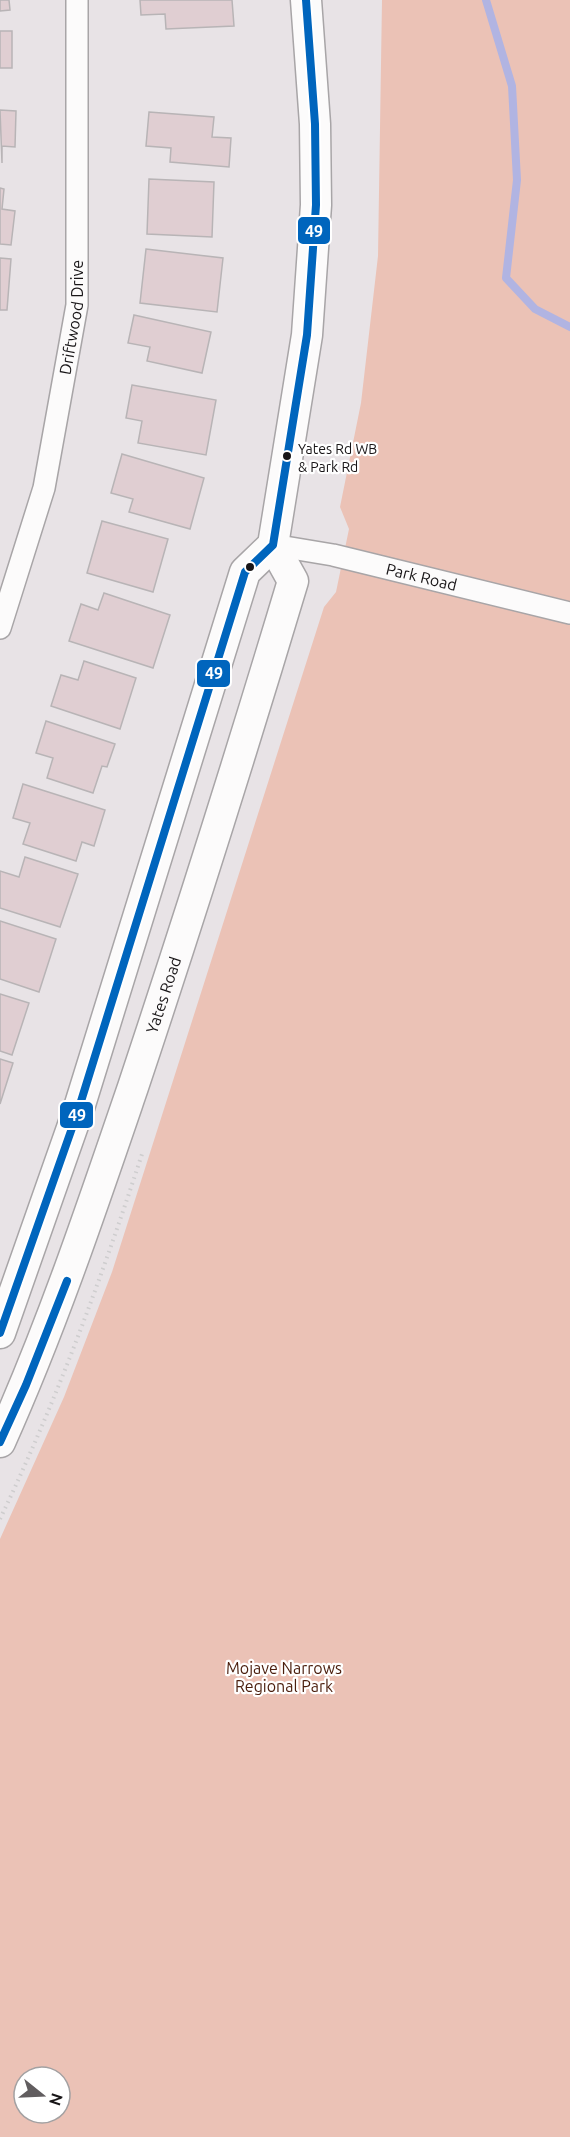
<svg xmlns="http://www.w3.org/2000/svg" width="570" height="2137" font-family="Ubuntu,sans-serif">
  <rect width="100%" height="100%" fill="#e8e3e6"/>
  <path fill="#ebc2b6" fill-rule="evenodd" d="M382,0H570V2137H0V1539L64,1397L112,1272L324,607L336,592L349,529L340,507L361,403L378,256ZM24,2077H60V2113H24Z"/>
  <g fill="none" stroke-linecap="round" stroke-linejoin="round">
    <path stroke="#b1b4e2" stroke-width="8" d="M486,0L512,86L517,180L506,278L535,309L570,327"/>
  </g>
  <path fill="#e0ced2" stroke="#b8b4b6" stroke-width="1.5" d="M0,0H9L10,10L0,11Z
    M140,0H232L234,26L166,29L165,14L141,15Z
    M0,31H12V68H0Z
    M0,110L16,111L15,147L2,146V163Z
    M149,112L214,117L212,137L231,138L229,167L170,162L171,148L146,146Z
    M149,179L214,182L212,237L147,234Z
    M0,188L4,189L2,209L15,211L11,245L0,244Z
    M146,249L223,258L217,312L140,303Z
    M0,258L11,259L7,310H0Z
    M134,315L211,332L202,373L147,361L150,347L128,343Z
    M132,385L216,400L206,455L138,443L142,421L126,418Z
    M122,454L204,478L190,529L129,512L133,499L111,493Z
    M102,521L168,539L153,592L87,573Z
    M104,593L170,615L153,668L69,641L81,604L98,610Z
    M84,661L136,678L120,729L51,706L61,675L78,680Z
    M46,721L115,744L107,767L102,766L93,793L47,778L53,758L36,753Z
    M23,784L105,810L94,846L82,842L76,861L23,844L30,823L13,818Z
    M25,857L78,874L60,927L0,908V871L19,877Z
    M0,921L56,939L39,992L0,979Z
    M0,994L29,1003L12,1055L0,1051Z
    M0,1059L13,1063L0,1104Z"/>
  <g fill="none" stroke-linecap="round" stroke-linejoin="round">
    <defs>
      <g id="minor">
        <path id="s1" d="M273,545L333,555L570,613"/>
        <path id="s2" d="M0,628L44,488L77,305V0"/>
      </g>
      <g id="secondary">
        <path d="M0,1333L78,1111L245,572L273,545L307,335L316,205L315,124L306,0"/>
        <path id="s3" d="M0,1442C52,1326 92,1207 133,1087C189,919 242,751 293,581L273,545"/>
      </g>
    </defs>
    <use href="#minor" stroke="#a8a5a7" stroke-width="24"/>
    <use href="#secondary" stroke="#a8a5a7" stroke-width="33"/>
    <path stroke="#cecdce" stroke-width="4" stroke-dasharray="1.5 4.5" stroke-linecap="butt" d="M0,1519C57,1400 102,1277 143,1151"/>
    <use href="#minor" stroke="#fcfbfb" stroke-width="21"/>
    <use href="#secondary" stroke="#fcfbfb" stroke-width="30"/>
    <defs>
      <path id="bus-1" d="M0,1333L78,1111L245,572L273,545L307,335L316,205L315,124L306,0
        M0,1442L26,1385L67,1281"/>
    </defs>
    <use href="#bus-1" stroke="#fff" stroke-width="12"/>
    <use href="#bus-1" stroke="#0065bd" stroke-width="8"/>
  </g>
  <g fill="#181517" stroke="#fff" stroke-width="2">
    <circle cx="287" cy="456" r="5"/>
    <circle cx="250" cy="567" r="5"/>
  </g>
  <g text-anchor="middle" stroke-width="4.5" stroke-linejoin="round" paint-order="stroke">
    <g font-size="14" fill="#181517" stroke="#fff" text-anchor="start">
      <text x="298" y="454">Yates Rd WB<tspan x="298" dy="18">&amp; Park Rd</tspan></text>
    </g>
    <g font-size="16" fill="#181517" stroke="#fff">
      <text dy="6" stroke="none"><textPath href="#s2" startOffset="320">Driftwood Drive</textPath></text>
      <text dy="6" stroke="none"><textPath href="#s1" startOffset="152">Park Road</textPath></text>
      <text dy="6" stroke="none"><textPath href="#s3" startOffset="476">Yates Road</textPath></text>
    </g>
    <g font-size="16" fill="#4a1d0c" stroke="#fff">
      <text x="284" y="1674">Mojave Narrows<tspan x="284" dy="18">Regional Park</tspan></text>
    </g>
  </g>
  <g stroke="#fff" stroke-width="2">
    <rect x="297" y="216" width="34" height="29" rx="6" fill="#0065bd"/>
    <rect x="196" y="659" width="35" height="29" rx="6" fill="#0065bd"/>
    <rect x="59" y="1101" width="35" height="28" rx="6" fill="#0065bd"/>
  </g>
  <g font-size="16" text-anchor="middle" font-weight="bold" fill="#fff">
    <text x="314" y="237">49</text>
    <text x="214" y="679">49</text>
    <text x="77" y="1121">49</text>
  </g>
  <g transform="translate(42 2095) rotate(108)"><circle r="28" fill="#ffffff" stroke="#a3a1a2" stroke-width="1.5"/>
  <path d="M0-4.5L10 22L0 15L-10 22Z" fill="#615d5f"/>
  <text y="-9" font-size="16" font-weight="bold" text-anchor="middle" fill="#181517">N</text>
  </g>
</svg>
